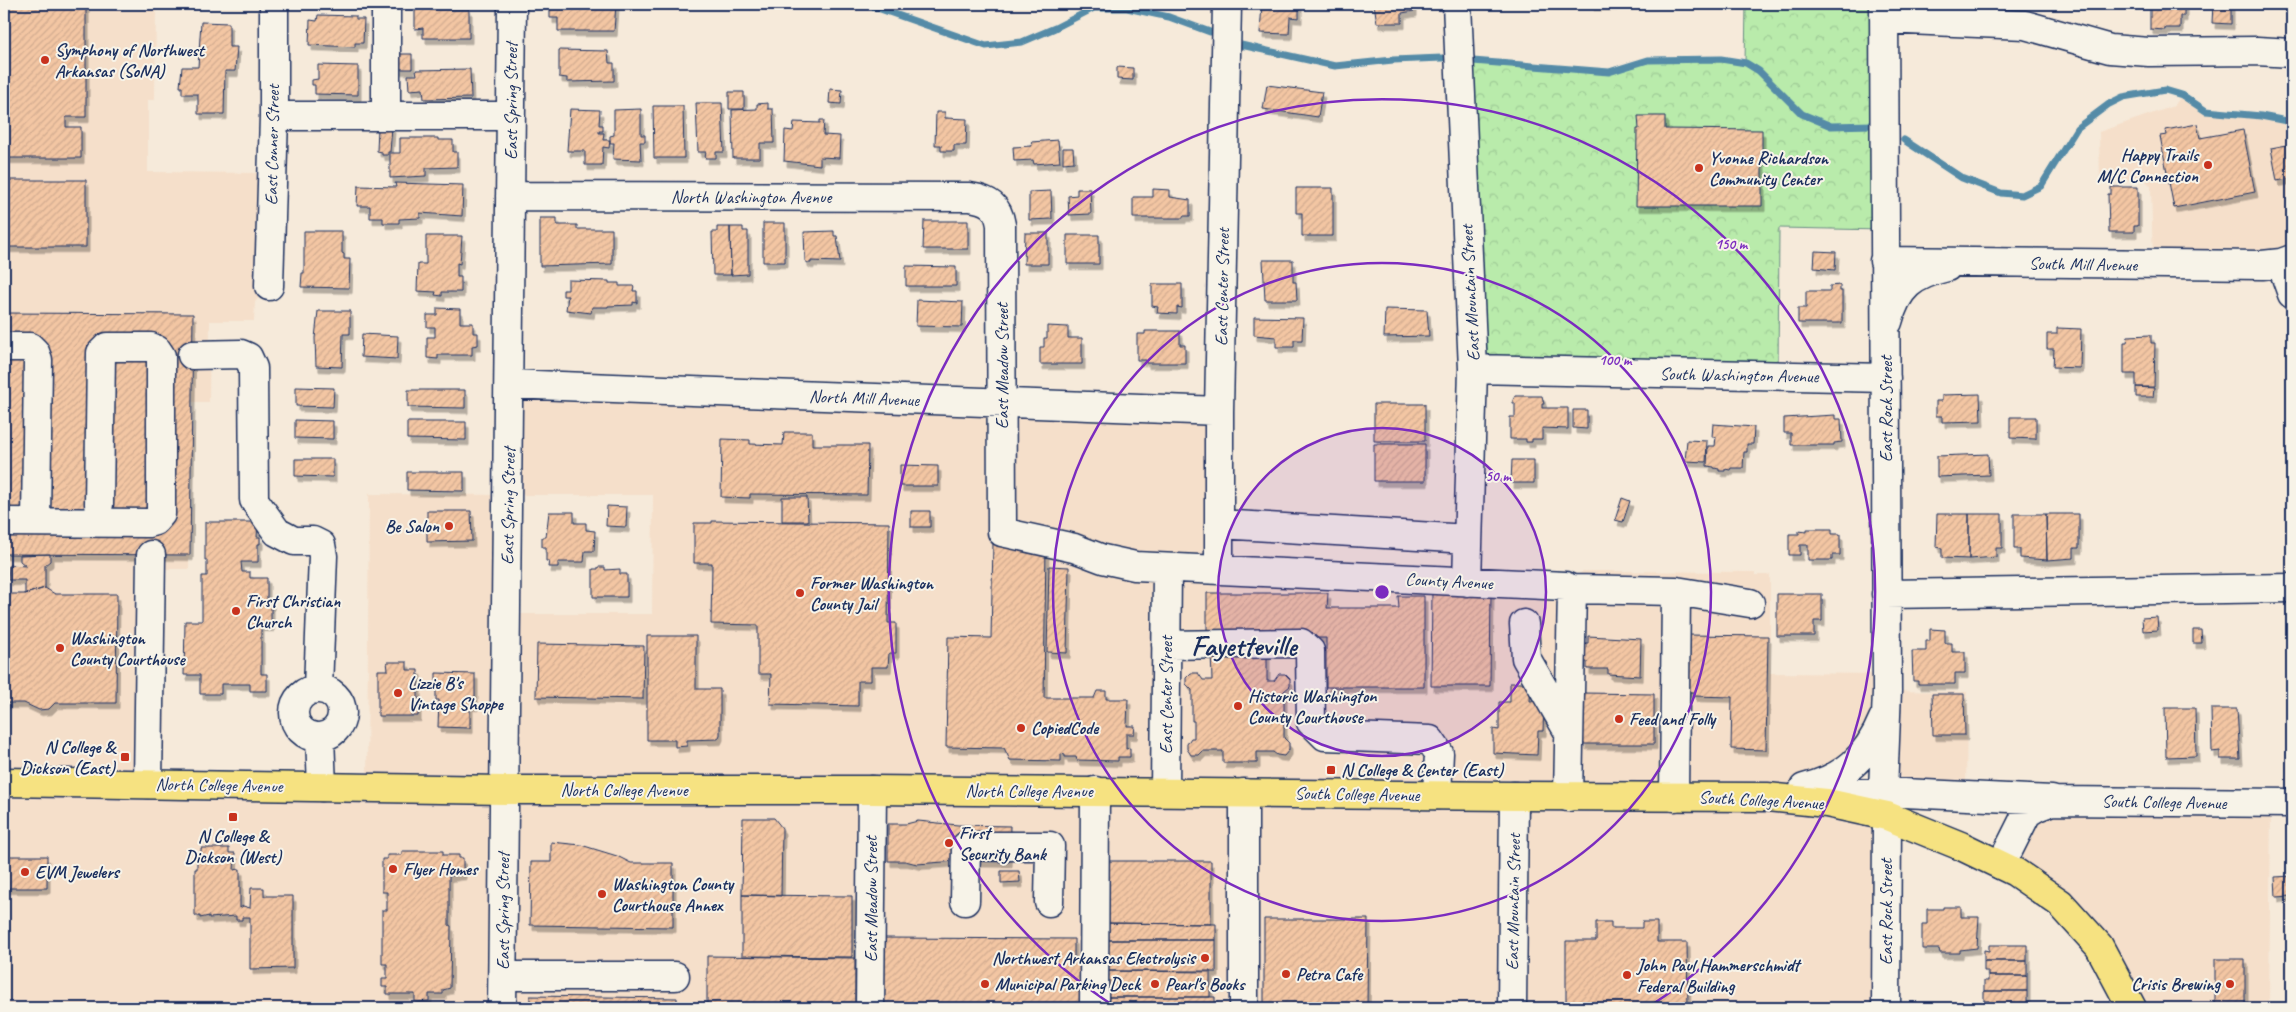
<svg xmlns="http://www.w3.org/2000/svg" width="2296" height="1012" font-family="Caveat,sans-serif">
  <defs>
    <pattern id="park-crowns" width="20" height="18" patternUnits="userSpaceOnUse" patternTransform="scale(1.25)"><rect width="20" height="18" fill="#b9ebab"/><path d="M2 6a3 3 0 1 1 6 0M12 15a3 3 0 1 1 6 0" fill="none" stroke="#9eca96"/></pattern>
    <pattern id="building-hatch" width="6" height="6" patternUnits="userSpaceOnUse" patternTransform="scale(1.25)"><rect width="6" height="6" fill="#f3c6a3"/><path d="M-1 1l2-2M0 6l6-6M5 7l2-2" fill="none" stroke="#d0aa8f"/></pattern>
    <filter id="shadow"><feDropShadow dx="3" dy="5.5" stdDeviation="0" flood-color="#0004"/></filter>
  </defs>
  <rect width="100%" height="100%" fill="#f6eada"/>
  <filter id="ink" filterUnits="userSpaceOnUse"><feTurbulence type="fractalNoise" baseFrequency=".02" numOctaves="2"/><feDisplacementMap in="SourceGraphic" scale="10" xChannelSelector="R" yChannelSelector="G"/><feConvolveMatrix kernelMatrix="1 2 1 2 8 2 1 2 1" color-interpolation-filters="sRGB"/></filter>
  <g filter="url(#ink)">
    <path fill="#f5dfca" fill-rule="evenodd" d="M4,4H156L155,100H148V172L272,173L269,286L255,302L254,321H210L209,402H191L189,569H166L164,784L367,788L369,494L508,495L509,384L1219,411V569L1564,586L1583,571L1755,572V575H1770V673L1886,674L1887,691L1967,692L1966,801L1883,792L1887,711L1825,783L1887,816L1886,1008H4ZM508,495H653L652,614H507Z
      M2182,95L2206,111L2261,116L2292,122V259L2153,264L2151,186L2144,179L2100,181L2099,132L2174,106Z
      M2271,803L2269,1008H2132L2128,998L2015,872L2028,813Z"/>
    <path fill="url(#park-crowns)" stroke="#6a8d84" d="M1746,4H1884V230L1779,228L1778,376L1473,369L1459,60L1609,72L1648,60L1721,59L1745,63Z"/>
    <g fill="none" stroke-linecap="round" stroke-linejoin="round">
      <path stroke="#548ba7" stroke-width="7" d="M866,4L986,46L1022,42L1055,28L1094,8H1127L1169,17L1210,32
        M1241,45L1335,66L1393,60L1442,58
        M1473,61L1609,72L1648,60L1721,59L1746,63L1759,71L1802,114L1831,126L1872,125
        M1904,140L1962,178L2001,193L2022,195L2041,186L2077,128L2109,104L2123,97L2165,90L2182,95L2206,111L2261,116L2292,122"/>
    </g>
    <path fill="url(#building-hatch)" stroke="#1b2f5e" filter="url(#shadow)" d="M4,4H86V117H66V127H81V158H6V180H4Z
      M550,4H621H616L614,31H558V18H550Z
      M1262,4H1299V18L1290,17L1289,34L1260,33Z
      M1374,4H1414V11L1402,13V23H1377Z
      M1591,4H1614V5H1591Z
      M2150,4H2184V16H2180V28H2165V30L2150,29Z
      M2213,4H2231V24L2212,23Z
      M415,9H469V38H423V28L415,29Z
      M318,15L356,16V19H364L363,43H355V47L309,45L310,20L317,21Z
      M201,22L229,23V47H237L235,71H225L224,114H198V94H182V87H180L182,67H198Z
      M559,50L608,51L609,63H614V81L567,82V78L559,77Z
      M393,54H412V69H393Z
      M318,65L358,66V95L315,94V85H312V80L318,79Z
      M1117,67L1133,68V80L1117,79Z
      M470,69L471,98L424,99L423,89L409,90L408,75H417L416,70Z
      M1267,85L1322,92L1318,117L1263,109Z
      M830,89L842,90L841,104L829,103Z
      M729,92H744V109H729Z
      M696,103H722L724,152H716V158H705L706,152H698Z
      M768,103V109H773L774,143H760V158H733L732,110L757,109V104Z
      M653,106H683L684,158H654Z
      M570,109L600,110L599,125H603V131H599V133H604L603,140H610L609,148L603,147L602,165H585V151H567Z
      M641,109V135H645V142H640L641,160L613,159L614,143H610V136L614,135V110Z
      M936,112H945V118L967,119L966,145H954V151H941V145H935Z
      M1638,116H1665V129L1762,130V206H1636L1637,129H1639Z
      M820,120H824L823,135L840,136L839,158L820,157V165L784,161L785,130L793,131L794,122L820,123Z
      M2197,124L2200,138L2243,130L2255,192L2174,208L2160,136L2167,135L2166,130Z
      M378,127H392L390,152H388V155H382V152L377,151Z
      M400,138H438V140H453V152H457V167L426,168V176L390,178V153H400Z
      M1058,140L1060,162L1034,164L1033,160L1014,161L1013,147L1032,146L1031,142Z
      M2292,144V178L2277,181L2271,148Z
      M1063,148H1073L1074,162L1063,163Z
      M4,180H86V247H4Z
      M395,183L463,185L462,216L420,213V218L399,219V223H383V218H370V206H357L358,186L396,187Z
      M2111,187H2138V226H2134V232H2109L2108,194H2111Z
      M1296,188H1333V236H1302V213H1296Z
      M1077,189H1090L1091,214L1069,215L1068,196L1077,195Z
      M1153,189L1170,190V197L1190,200V216H1183V218H1133V197H1153Z
      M1051,191L1052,219L1029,220V192Z
      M540,218H557V225H577V229H612V264L540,266Z
      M924,221H968V249H923Z
      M763,223H785V262H763Z
      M717,227H730L731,275H713L712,232H717Z
      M730,227H743V231H748V274L731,275Z
      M304,231H342V253L344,254V259H350L349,288L301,287L302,273H304Z
      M834,231V236H837L840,262L811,261V263H808L805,261L804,232Z
      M1025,233H1048V264H1024Z
      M1067,235H1099V264H1067Z
      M426,236H462L460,264L457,263V277H461V292H442V296L435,295L436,292L417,291L418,264H426Z
      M1815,251L1836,252L1835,270L1814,268Z
      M1263,260H1293V282H1296L1297,300H1265Z
      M906,266L956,267V286H906Z
      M568,280L609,281V283H619V286H634L633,291H637V303L633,302V305L608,306V307H592L591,313L566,310L568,296H563V290H568Z
      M1152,284H1182V308L1177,307V314L1157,313L1158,307L1152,306Z
      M1840,285V291H1842V323H1798V308H1806V291H1830V286Z
      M917,300L963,302L962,327L916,326Z
      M437,308L460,309V323H473V333H478V345L472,346V355H438V359L427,358V337H435V327H427V315H437Z
      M1385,309L1427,310L1429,336L1384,337Z
      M318,311H350V334H343L342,367L316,366L315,338Z
      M4,313L193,314L190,555L4,554Z
      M1254,317L1303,318L1302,340H1294V347H1276V337L1254,335Z
      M1047,326L1068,327V338H1082V364H1040V347H1044V338H1047Z
      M2057,328L2081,329L2080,368L2053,367L2054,349H2047V334H2057Z
      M1145,331H1180V345H1185V363H1146V360H1137V334H1145Z
      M362,334L398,336L397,359L361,357Z
      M2151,335V343H2155L2154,387H2136V374H2124V342H2127L2128,336Z
      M296,387L334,388L333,407L296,406Z
      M2136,387L2154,388L2153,397H2136Z
      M408,390H465V408L408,407Z
      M1980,394L1981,421L1942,422V416H1936V401H1942V395Z
      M1515,396H1542L1544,404H1542V408H1568V429L1542,428V439H1532V442H1526V439H1510V417H1515V403H1513V400Z
      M1374,404H1425V441H1374Z
      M1573,410H1587V429L1573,428Z
      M1835,415V419H1841L1842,442L1834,443V445H1791V433H1784V418Z
      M2010,417H2036V439L2010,438Z
      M295,420L333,421V439L295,438Z
      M407,422H466V440L407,439Z
      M1713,424L1754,427L1753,444H1747V452H1744L1743,468H1731L1730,470L1725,469V471H1719V469L1714,468V467L1707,466L1708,446H1715L1716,437H1712Z
      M784,432H812V445H868L867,495L750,494V498L721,497L722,439L750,440V444L783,445Z
      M1687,440L1707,441L1706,462L1685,461Z
      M1374,444H1425V481H1374Z
      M1988,454L1989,475L1937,477V456Z
      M295,459H333V477L295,476Z
      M1512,460H1534V483H1511Z
      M900,465L938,466V486H900Z
      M407,472H464V491L407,490Z
      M782,497H807L808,521H782Z
      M1622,498L1630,501L1623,522L1615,520Z
      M607,506L627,507L626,527L606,526Z
      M427,511H471L472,541L427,542Z
      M911,511H930V527H911Z
      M549,512H574V523H586V530L595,531L594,551H585L584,562H558V567H548L549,561H546V547H542V537H546Z
      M1937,514H1969V559L1942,558V548L1936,547Z
      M1969,514H2002V548H1996V557L1969,559Z
      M2014,514H2046L2047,560L2020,558V549H2014Z
      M2046,514H2079V548H2074V558L2047,560Z
      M712,521L889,523L888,623H896V653H889L888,667H871V681H858V706L770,704L771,674H758V625L711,624L712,563H694V523H712Z
      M205,522H258L257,537H260V544H258V562H241L242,572H250V578H267V601H271V626H261V674H267V691H250V684H221V694H200V675H184L185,621H202V576H207V560H205Z
      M1807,529H1832V534H1840V555H1832V560H1808V545H1800V555H1789V534H1799V531L1807,532Z
      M993,543L1046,544L1044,698H1094L1097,691H1106V699H1128L1127,726H1135L1134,734H1126V749L1130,748V757H1118V761L1077,760L1076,757H1065V755L1061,754V761L1010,760L1004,748L946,747L948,637L991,638Z
      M50,554V561L45,565V588L25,594V580H8L9,565L26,566L20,561V555Z
      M1049,566L1069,567L1067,653L1047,652Z
      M598,567H605V570L620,569V574H627V597H593V569H598Z
      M45,588L55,594H117L116,703H55L49,709L39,710L24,703H4V594H25Z
      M1432,590L1491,591L1490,686H1431Z
      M1207,593H1328L1327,608H1399L1398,596H1424V687H1326V638H1207Z
      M1777,594H1822V621H1814V636H1777Z
      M2157,617L2158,630L2143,631L2142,618Z
      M1930,629L1945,630V643H1952V652H1965V673H1955V684H1918V681H1913L1912,651H1926V641H1930Z
      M2193,630H2201L2202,643H2193Z
      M1687,635L1768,636L1766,750L1731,749L1732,697L1693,696L1694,692H1686Z
      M647,636H696V689H720V735L718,739L687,740V746L675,747V740H647Z
      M1588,636L1641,639L1640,676L1608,674V669H1587V662H1585V643H1588Z
      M537,644L644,646L643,699L536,697Z
      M1211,651H1267V681H1274L1279,674H1285L1290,679V686L1284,691V738L1289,743V750L1284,756L1277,755L1273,752H1257V763H1223V751H1203L1199,755H1191L1187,749V744L1191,738H1194V721H1192V690L1186,684V678L1191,673H1198L1203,680H1212Z
      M387,662H407V670H418V716H378V670H388Z
      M436,673L475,674V705H470V728L438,727L439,700H436Z
      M1510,683H1531L1530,701H1544L1543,731H1538L1537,755L1493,753V729L1499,730V702H1510Z
      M1583,693L1654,694V744H1583Z
      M1932,694H1964L1965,735H1933Z
      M2165,708H2195L2196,756L2166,757Z
      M2211,709H2237L2240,759H2220V751L2212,752Z
      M743,818H774L782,828L781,896L742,895Z
      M918,821L958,825L1010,826L1009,862L957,861L917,864L905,861H888V824H906Z
      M551,842L581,845L617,856L631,863H673V927L530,925L531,862H551Z
      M201,848H229V853H235L234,870L240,869V908L243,906L250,908L251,888H264V896H293V968L250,969V917H242V920H236V916L209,918V916L200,918V916H195V869H197V853H201Z
      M402,851H443V855H459V858H463V874L449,876V925L451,926L450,988L443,990V994H429V1001L415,1002V994H387V987H382V978H387V964H382V910H387V892H382V859H387V855H402Z
      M2291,852H2292V896L2276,897L2275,877L2292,876Z
      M4,856H47V888H4Z
      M1101,861H1211V924L1101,923Z
      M1001,871H1019L1020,882L1001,883Z
      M742,895L852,896V957L742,956Z
      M1943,907H1961V917H1979L1977,948L1960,950V953H1940L1939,949H1922V924H1927V909H1943Z
      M1264,919H1368L1367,1008H1264Z
      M1596,922H1611V928H1642V922H1657V942H1687L1688,1008H1566V941H1596Z
      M1101,923L1216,924V940H1101Z
      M883,938L1074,939V960H1087V1008H883Z
      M1101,940H1216V972L1101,971Z
      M1989,945H2027V961H1984V950L1989,951Z
      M707,956L855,958V1008H677V1003L707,1004Z
      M2215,959H2245V1008H2215Z
      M1984,961H2027V976H1988V971H1984Z
      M1101,971H1210V997H1101Z
      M1988,976H2027V991H1984V981H1988Z
      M1984,991H2027V1007L1988,1006L1989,1001H1984Z
      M530,996L677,998V1008H530Z
      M1106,997H1215V1008H1106Z
      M1988,1006L2027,1007V1008H1988Z"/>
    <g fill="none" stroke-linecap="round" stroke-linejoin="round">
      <defs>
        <path id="minor" d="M1457,4L1473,369L1467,582
          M1884,19L2025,25L2110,49L2149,52L2257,51L2292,53
          M274,116H511
          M386,116V4
          M510,196L970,197C989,200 998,206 1001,225L1002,532L1074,548L1103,559L1135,566L1565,586L1572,589L1568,797
          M1884,261L2262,265L2281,263L2292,259
          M2281,263L2292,294
          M269,286L274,116V4
          M1888,322C1897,287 1913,275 1947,267
          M4,347H30L35,352L38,360L36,522
          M192,355L241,354L248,357L253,368L254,500L277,532L294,541H313L321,545L323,556L318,688
          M1473,369L1886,378
          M509,384L1219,411
          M4,522L148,523L155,521L161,514V356L157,350L151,347H107L101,353L99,504
          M1219,524L1468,539
          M1219,569V411L1227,4
          M1572,589L1676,591L1674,797
          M1676,591L1750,603
          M1886,594L2292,588
          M1524,624L1526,658L1568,731
          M1166,645L1301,643L1310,651L1311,722L1325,736L1430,740L1439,753L1437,795
          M294 713a24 24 0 1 1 48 0a24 24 0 1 1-48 0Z
          M320,737L322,787
          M148,784L151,555
          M1804,788C1844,778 1867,758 1883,719
          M1165,792L1167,569
          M1810,795L1883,792L2052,800
          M1882,815L1887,691L1884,4
          M2001,865L2027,813L2037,807L2053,801L2292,803
          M965,901L966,846H1050L1049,902
          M503,976H675
          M502,1008L512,4
          M870,1008L872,790
          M1094,1008L1095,791
          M1244,1008V793
          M1512,1008L1514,796
          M1886,1008L1887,816"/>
        <path id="major" d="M4,782L504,790H872L1514,796L1767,797L1827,803L1887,816L1961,846L2015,872L2060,903L2099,946L2132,1008"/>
      </defs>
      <use href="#minor" stroke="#1b2f5e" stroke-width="31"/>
      <use href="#major" stroke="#1b2f5e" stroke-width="31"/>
      <use href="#minor" stroke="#f7f3e8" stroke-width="28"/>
      <use href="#major" stroke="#f6e281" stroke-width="28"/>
    </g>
  </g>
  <circle cx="1382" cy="592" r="164" fill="#7b2cbf" fill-opacity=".12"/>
  <g fill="none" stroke="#7b2cbf" stroke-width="2.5">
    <circle cx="1382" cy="592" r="164"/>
    <circle cx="1382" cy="592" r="329"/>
    <path d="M1117 1008A493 493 0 1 1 1647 1008"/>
  </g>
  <g fill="#c8321e" stroke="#f7f3e8" stroke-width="2">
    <circle cx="45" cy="60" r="5"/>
    <circle cx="2208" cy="165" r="5"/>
    <circle cx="1699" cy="168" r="5"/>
    <circle cx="449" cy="526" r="5"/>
    <circle cx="800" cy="593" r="5"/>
    <circle cx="236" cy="611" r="5"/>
    <circle cx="60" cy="648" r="5"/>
    <circle cx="398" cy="693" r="5"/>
    <circle cx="1238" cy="706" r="5"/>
    <circle cx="1619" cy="719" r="5"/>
    <circle cx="1021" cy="728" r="5"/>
    <rect x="120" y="752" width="10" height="10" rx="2.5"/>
    <rect x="1326" y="765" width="10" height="10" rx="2.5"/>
    <rect x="228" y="812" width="10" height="10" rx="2.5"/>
    <circle cx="949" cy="843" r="5"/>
    <circle cx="393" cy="869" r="5"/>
    <circle cx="25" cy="872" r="5"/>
    <circle cx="602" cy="894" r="5"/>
    <circle cx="1205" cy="958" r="5"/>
    <circle cx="1286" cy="974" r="5"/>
    <circle cx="1627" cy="975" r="5"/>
    <circle cx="985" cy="984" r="5"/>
    <circle cx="1155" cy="984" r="5"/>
    <circle cx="2230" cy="984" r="5"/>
  </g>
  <g text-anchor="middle" stroke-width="4" stroke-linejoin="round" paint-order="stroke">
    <g font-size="18" font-weight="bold" fill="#1b2f5e" stroke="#f7f3e8" text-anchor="start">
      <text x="55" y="56">Symphony of Northwest<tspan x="55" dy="21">Arkansas (SoNA)</tspan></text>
      <text x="2198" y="161" text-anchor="end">Happy Trails<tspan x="2198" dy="21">M/C Connection</tspan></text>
      <text x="1709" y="164">Yvonne Richardson<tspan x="1709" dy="21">Community Center</tspan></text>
      <text x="439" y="532" text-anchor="end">Be Salon</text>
      <text x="810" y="589">Former Washington<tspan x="810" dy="21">County Jail</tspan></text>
      <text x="246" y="607">First Christian<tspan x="246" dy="21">Church</tspan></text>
      <text x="70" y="644">Washington<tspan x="70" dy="21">County Courthouse</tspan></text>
      <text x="408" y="689">Lizzie B's<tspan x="408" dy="21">Vintage Shoppe</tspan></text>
      <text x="1248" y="702">Historic Washington<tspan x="1248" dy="21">County Courthouse</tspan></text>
      <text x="1629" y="725">Feed and Folly</text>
      <text x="1031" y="734">CopiedCode</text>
      <text x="115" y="753" text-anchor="end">N College &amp;<tspan x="115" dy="21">Dickson (East)</tspan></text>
      <text x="1341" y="776">N College &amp; Center (East)</text>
      <text x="959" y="839">First<tspan x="959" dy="21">Security Bank</tspan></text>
      <text x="233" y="842" text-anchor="middle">N College &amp;<tspan x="233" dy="21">Dickson (West)</tspan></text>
      <text x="403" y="875">Flyer Homes</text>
      <text x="35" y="878">EVM Jewelers</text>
      <text x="612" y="890">Washington County<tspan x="612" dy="21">Courthouse Annex</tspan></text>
      <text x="1195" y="964" text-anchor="end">Northwest Arkansas Electrolysis</text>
      <text x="1637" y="971">John Paul Hammerschmidt<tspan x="1637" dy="21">Federal Building</tspan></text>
      <text x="1296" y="980">Petra Cafe</text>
      <text x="995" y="990">Municipal Parking Deck</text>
      <text x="1165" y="990">Pearl's Books</text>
      <text x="2220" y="990" text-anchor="end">Crisis Brewing</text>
    </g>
    <g font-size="18" fill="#1b2f5e" stroke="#f7f3e8">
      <text transform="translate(511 101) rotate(-90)" y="6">East Spring Street</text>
      <text transform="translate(272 145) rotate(-89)" y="6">East Conner Street</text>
      <text x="751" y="203">North Washington Avenue</text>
      <text transform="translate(2083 264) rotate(1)" y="6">South Mill Avenue</text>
      <text transform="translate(1222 287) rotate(-89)" y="6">East Center Street</text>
      <text transform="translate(1470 293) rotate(-93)" y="6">East Mountain Street</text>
      <text transform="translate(1002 366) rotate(-90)" y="6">East Meadow Street</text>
      <text transform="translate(1739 375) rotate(1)" y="6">South Washington Avenue</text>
      <text transform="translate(864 398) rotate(2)" y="6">North Mill Avenue</text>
      <text transform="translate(1886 409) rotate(-90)" y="6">East Rock Street</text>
      <text transform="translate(508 506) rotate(-89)" y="6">East Spring Street</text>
      <text transform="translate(1449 581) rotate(3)" y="6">County Avenue</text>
      <text transform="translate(1166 695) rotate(-90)" y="6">East Center Street</text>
      <text transform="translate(219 785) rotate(1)" y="6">North College Avenue</text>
      <text x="624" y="796">North College Avenue</text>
      <text x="1029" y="797">North College Avenue</text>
      <text transform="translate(1357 794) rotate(1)" y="6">South College Avenue</text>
      <text transform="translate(1761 800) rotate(3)" y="6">South College Avenue</text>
      <text transform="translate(2164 802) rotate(1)" y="6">South College Avenue</text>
      <text transform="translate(871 899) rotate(-90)" y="6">East Meadow Street</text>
      <text transform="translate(1513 902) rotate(-89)" y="6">East Mountain Street</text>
      <text transform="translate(503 911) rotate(-90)" y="6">East Spring Street</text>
      <text transform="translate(1886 912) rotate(-90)" y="6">East Rock Street</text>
    </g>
    <g font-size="28" font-weight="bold" fill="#1b2f5e" stroke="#f7f3e8">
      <text x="1244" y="655">Fayetteville</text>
    </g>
  </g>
  <circle cx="1382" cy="592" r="8" fill="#7b2cbf" stroke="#f7f3e8" stroke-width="2.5"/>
  <g font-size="15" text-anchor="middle" font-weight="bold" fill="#7b2cbf" stroke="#f7f3e8" stroke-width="4" stroke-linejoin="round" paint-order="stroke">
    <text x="1731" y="249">150 m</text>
    <text x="1615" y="365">100 m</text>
    <text x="1498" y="481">50 m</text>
  </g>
  <rect width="2296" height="1012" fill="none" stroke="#f7f3e8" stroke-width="20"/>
  <rect x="10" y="10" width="2276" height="992" fill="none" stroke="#1b2f5e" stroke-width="2" filter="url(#ink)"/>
</svg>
